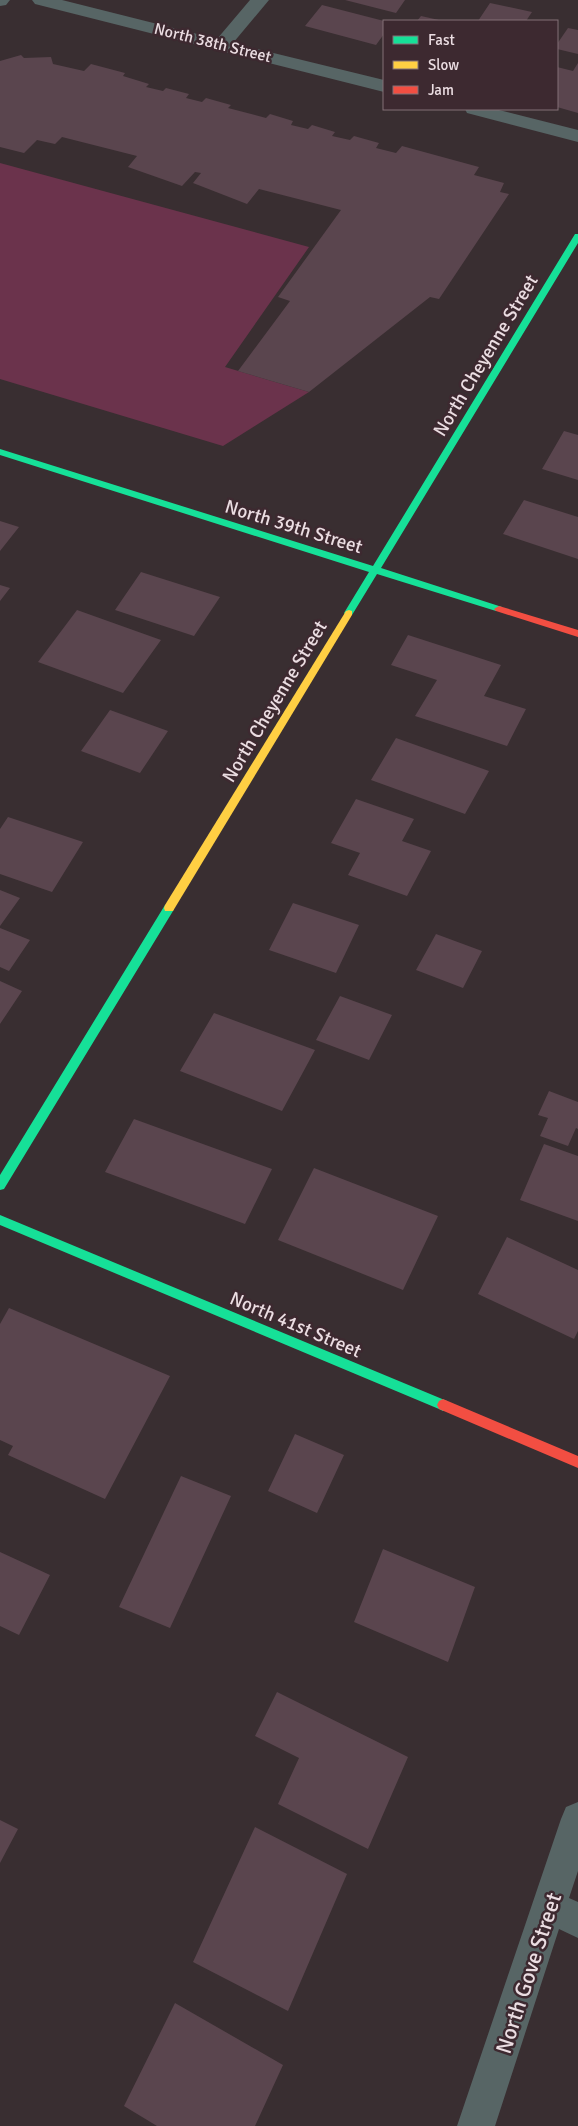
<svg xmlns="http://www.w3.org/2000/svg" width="578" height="2126" font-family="Signika,sans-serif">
  <rect width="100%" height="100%" fill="#392e31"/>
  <path fill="#6b334c" d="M0,163L309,247L225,367L309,392L223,446L0,379Z"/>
  <path fill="#5a454e" d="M345,0H405L396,13Z
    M490,3L532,12L526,21H478Z
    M322,5L384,21V34L376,45L305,26Z
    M421,16L439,20V21H417Z
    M568,28L578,30V54L557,49V44Z
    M21,55L24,58L51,57L53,64L84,71L91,64L125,73L123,76L149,84L146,87L163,91L166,88L189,94L186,98L202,102L206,98L231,105L228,108L266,118L270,114L293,121L291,125L308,129L312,125L335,132L332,136L350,140L354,136L379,143L376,148L396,153L402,146L479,167L474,175L504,183L500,192L509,194L439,299L430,297L309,392L238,371L290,301L278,297L341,210L259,189L247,204L193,183L201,173L195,172L182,186L128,167L137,156L62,137L55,144L37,140L24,153L0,147V61Z
    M578,63V113L557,107V67L573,71Z
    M564,431L578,435V480L542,469Z
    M524,500L578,517V559L503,534Z
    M0,521L19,527L0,551Z
    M141,572L220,597L194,636L115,610Z
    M0,585L10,588L0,601Z
    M77,610L161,640L123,693L38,662Z
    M408,635L501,665L484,696L526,709L507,746L415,716L437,680L391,665Z
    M110,710L168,731L140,773L81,751Z
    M396,738L489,771L465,814L371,780Z
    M356,799L414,819L402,841L431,851L407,896L348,875L360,853L331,843Z
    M8,817L83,842L52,892L0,874V829Z
    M0,890L20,898L0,926Z
    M293,903L359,925L336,973L269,950Z
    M0,928L30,940L9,971L0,967Z
    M436,934L482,951L463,988L416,970Z
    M0,981L22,991L0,1024Z
    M340,996L392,1015L369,1060L316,1040Z
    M214,1013L315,1050L282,1111L180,1071Z
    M549,1091L578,1102V1129L576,1128L568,1146L540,1136L548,1118L538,1115Z
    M134,1119L272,1169L245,1224L105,1172Z
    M544,1144L578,1156V1221L520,1200Z
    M314,1168L438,1216L403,1290L278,1240Z
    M507,1237L578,1270V1331L574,1339L478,1294Z
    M9,1308L170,1376L105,1499L8,1455L13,1446L0,1440V1324Z
    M295,1434L344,1455L317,1513L268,1491Z
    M181,1476L231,1496L170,1628L119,1607Z
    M383,1549L475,1587L448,1662L354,1622Z
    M0,1552L50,1575L19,1635L0,1626Z
    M277,1692L408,1757L368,1849L278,1804L299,1758L255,1736Z
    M0,1820L18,1829L0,1863Z
    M255,1827L347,1874L288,2011L193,1962Z
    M175,2003L283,2065L255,2126H157L124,2106Z"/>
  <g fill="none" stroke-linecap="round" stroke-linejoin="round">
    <path fill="#576565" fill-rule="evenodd" d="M0,0H10L6,5L0,6Z"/>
    <path fill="#576565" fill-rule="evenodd" d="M32,0H62L217,39L250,0H269L233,43L384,80V92L35,4Z
      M465,109H495L578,130V142L467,113Z
      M578,1802V1871L569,1898L578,1902V1938L559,1929L495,2126H457L561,1819L566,1807Z"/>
    <path fill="#16e098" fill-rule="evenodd" d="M575,234H578V243L381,568L502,607V611H496L377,574L352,615H346L344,613L369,572L0,455V449L373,566Z
      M169,904L174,908L173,911L4,1189L0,1190V1175L165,905Z
      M0,1215L447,1401L449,1405L447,1409L443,1411L439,1409L0,1225Z"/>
    <path fill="#ffcf43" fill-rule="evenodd" d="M349,610L352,611V615L173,911H165L164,908L165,905L346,611Z"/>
    <path fill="#f24e42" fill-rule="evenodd" d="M499,606L578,630V637L496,611L494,609Z
      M443,1399L578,1456V1468L439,1409L437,1405L439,1401Z"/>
  </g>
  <g text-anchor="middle" stroke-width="5" stroke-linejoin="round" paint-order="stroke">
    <g font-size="16" fill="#ebdde2" stroke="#3d2930">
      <text transform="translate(213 42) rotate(14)" y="6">North 38th Street</text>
    </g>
    <g font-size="19" fill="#ebdde2" stroke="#3d2930">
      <text transform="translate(485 355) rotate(-59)" y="7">North Cheyenne Street</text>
      <text transform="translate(294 526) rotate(17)" y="7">North 39th Street</text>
      <text transform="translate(274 701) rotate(-59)" y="7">North Cheyenne Street</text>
      <text transform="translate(296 1324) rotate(23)" y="7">North 41st Street</text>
    </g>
    <g font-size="22" fill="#ebdde2" stroke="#3d2930">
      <text transform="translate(528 1973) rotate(-72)" y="8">North Gove Street</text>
    </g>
  </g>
  <rect x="383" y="20" width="175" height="90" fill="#3d2930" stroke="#837177"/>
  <rect x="393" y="36" width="25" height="8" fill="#16e098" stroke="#837177"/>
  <text x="428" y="45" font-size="15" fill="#ebdde2">Fast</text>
  <rect x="393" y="61" width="25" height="8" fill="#ffcf43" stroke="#837177"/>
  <text x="428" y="70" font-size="15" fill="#ebdde2">Slow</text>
  <rect x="393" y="86" width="25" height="8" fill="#f24e42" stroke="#837177"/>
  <text x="428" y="95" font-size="15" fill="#ebdde2">Jam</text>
</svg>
